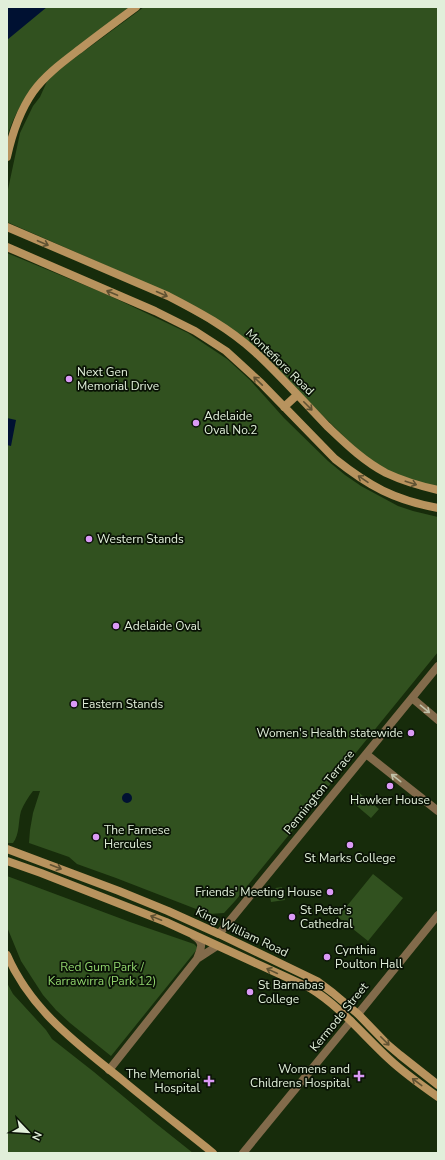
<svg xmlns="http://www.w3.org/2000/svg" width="445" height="1160" font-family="'Nunito Sans',sans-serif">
  <rect width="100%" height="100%" fill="#172c0b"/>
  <path fill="#31511f" d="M7,7H129L40,78C25,96 14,114 7,137Z
    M144,7H438V488L406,480L369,461L254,348L112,268L7,222V194L20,133L33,106L40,97L49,77Z
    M7,253L106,294L188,333L227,359L250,380L284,418L328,461L345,475L361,486L398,506L413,511L438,517V652L235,901L224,913L209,914L116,878L77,864L69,857L29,843L30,830L33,813L40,791H33C28,797 24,804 21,811C18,821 20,834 13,843H7Z
    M358,792L379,809L371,818L351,801Z
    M373,874L403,898L368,941L338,917Z
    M7,876L130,922L194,944L198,948L111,1056L70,1023L56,1010L43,995L21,961L7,927Z
    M282,887L285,900L271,902L269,889Z
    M7,983L13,994L46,1030L52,1039L94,1072L154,1122L193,1153H7Z"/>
  <path fill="#001132" d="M7,7H47L7,40Z
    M7,418L16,420L11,446L7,445Z
    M122 798a5 5 0 1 1 10 0a5 5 0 1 1-10 0Z"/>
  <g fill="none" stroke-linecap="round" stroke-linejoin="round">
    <path stroke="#826b4b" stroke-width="8" d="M412,698L438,720
      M366,754L438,811
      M219,934L438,666
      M194,936C205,943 201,948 197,959
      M358,1014L438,915
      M109,1070L197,959L217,946
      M243,1153L351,1021"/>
    <path stroke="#b8935e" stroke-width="8" d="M7,157C12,134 19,112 33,92C45,75 63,62 80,49C98,35 117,21 136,7
      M7,227L168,296C199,312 229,328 255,352C280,375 303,401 327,426C345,443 363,461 386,473C403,481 420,486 438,490
      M7,247L155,311L195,331L226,351L237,361L261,383L335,459C369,486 394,500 438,508
      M284,407L297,395
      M7,849L119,891L168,911L219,934L317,981L333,993L358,1014L387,1044L400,1055L438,1085
      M7,861L41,873L166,922L310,988C341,1007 363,1035 389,1059C404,1073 421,1085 438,1097
      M7,955C31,1010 75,1042 121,1079C151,1104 182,1128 213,1153"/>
  </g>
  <defs><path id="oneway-shaft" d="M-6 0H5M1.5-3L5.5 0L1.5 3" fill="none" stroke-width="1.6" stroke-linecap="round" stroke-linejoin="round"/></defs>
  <g stroke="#605232">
    <use href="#oneway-shaft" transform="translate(43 243) rotate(23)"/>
    <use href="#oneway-shaft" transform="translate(112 293) rotate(-157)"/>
    <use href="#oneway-shaft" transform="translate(162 294) rotate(24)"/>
    <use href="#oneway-shaft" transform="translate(258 381) rotate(-136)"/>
    <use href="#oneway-shaft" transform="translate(308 406) rotate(45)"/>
    <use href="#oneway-shaft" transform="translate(363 479) rotate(-146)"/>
    <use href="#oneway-shaft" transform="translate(411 483) rotate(18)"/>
    <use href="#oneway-shaft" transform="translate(56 867) rotate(21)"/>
    <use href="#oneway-shaft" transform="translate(156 918) rotate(-158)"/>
    <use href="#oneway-shaft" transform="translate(272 971) rotate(-155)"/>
    <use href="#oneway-shaft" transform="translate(385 1041) rotate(45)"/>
    <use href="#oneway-shaft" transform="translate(417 1082) rotate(-143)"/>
  </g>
  <g stroke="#c0c1a8">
    <use href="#oneway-shaft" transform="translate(425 709) rotate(39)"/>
    <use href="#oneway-shaft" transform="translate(396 778) rotate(-142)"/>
  </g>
  <g fill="#db9af6" stroke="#091205" stroke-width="1.5">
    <circle cx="69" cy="379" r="4"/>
    <circle cx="196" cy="423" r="4"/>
    <circle cx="89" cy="539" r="4"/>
    <circle cx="116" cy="626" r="4"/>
    <circle cx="74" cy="704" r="4"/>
    <circle cx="411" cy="733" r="4"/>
    <circle cx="390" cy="786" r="4"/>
    <circle cx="96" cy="837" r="4"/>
    <circle cx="350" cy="845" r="4"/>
    <circle cx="330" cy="892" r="4"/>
    <circle cx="292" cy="917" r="4"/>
    <circle cx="327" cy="957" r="4"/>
    <circle cx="250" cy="992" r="4"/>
    <path d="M357 1070h4v4h4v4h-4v4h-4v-4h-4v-4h4z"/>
    <path d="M207 1075h4v4h4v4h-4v4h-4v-4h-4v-4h4z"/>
  </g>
  <g text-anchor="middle" stroke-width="3.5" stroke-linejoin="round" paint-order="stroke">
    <g font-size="12" fill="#e1efda" stroke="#091205">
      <text transform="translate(280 362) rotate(44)" y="4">Montefiore Road</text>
      <text transform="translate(319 792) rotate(-51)" y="4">Pennington Terrace</text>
      <text transform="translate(242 932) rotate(25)" y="4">King William Road</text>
      <text transform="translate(339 1017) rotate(-51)" y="4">Kermode Street</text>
    </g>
    <g font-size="12" fill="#e1efda" stroke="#091205" text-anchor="start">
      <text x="77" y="376">Next Gen<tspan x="77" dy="14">Memorial Drive</tspan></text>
      <text x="204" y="420">Adelaide<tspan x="204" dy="14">Oval No.2</tspan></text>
      <text x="97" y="543">Western Stands</text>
      <text x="124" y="630">Adelaide Oval</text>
      <text x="82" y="708">Eastern Stands</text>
      <text x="403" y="737" text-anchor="end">Women's Health statewide</text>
      <text x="390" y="804" text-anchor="middle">Hawker House</text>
      <text x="104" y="834">The Farnese<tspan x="104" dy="14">Hercules</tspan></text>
      <text x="350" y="862" text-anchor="middle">St Marks College</text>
      <text x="322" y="896" text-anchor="end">Friends' Meeting House</text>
      <text x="300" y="914">St Peter’s<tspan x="300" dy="14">Cathedral</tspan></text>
      <text x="335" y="954">Cynthia<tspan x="335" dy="14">Poulton Hall</tspan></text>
      <text x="258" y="989">St Barnabas<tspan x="258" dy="14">College</tspan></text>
      <text x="350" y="1073" text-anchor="end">Womens and<tspan x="350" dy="14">Childrens Hospital</tspan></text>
      <text x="200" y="1078" text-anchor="end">The Memorial<tspan x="200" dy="14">Hospital</tspan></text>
    </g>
    <g font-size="12" fill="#91d46d" stroke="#091205">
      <text x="102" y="971">Red Gum Park /<tspan x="102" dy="14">Karrawirra (Park 12)</tspan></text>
    </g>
  </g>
  <rect width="445" height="1160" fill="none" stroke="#e1efda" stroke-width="16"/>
  <g transform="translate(28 1132) rotate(115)" stroke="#091205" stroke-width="3" paint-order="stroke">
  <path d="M0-3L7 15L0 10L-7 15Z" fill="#e1efda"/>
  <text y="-6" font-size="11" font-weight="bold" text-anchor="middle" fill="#e1efda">N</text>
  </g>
</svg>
